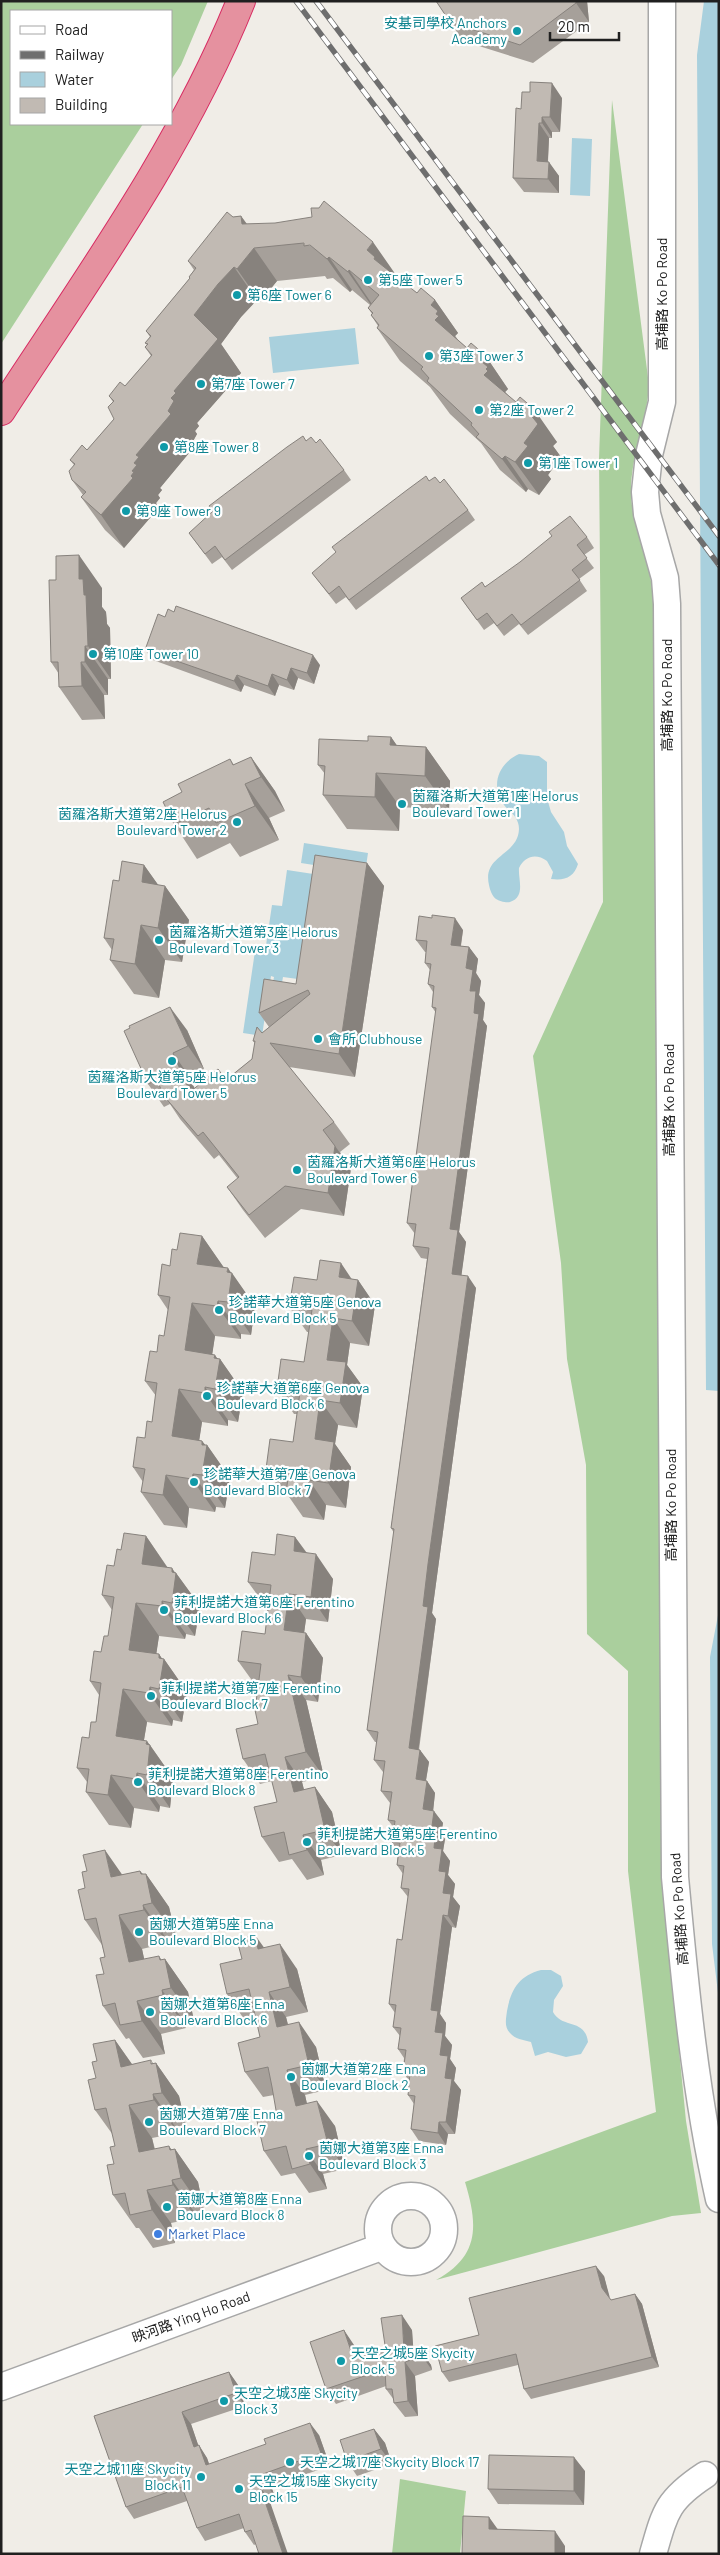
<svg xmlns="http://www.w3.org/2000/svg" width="720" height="2555" font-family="Barlow,'Noto Sans TC',sans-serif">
  <rect width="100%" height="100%" fill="#f0ede7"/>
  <path fill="#aacf9d" d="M1,1H208L181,65L171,80V11H11V124H143L1,344Z
    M612,100L649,385C647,422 631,455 631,491C631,517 641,538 647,562C651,576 652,590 654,604L662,1877L686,2121L701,2213L672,2216L436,2280C480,2256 478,2225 465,2182L656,2112L628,1871V1671L587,1634L586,1465L567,1359L561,1263L533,1056L603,902L599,458Z
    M400,2479L466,2491L460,2554H392Z"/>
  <path fill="#a9d0dd" d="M704,1H719V1391L706,1390L697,55Z
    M572,138L592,139L590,196L570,195Z
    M355,328L359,364L273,373L269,337Z
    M519,754L539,756L547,762V798L551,812L564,832L567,846L578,864C574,877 565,881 551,879L553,872L547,861C536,853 525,856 519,868C518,879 526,897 510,902C506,903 499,901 496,899C492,896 490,890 489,885C482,855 518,856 519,829C519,815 507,811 501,801C491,781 501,762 519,754Z
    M304,843L368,853L365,873L301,863Z
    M287,870L320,875L305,980L283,977L280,994L271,992L274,977L271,976L262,1036L243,1033L255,951L265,952L272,905L282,906Z
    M719,1610V2001L712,1944L710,1657Z
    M541,1970H551L561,1976L563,1986L554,2000L553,2012C562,2029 585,2018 588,2042L581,2054L566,2057L548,2052L535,2056L531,2042C523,2040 515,2039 510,2033C504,2027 506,2019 507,2011C511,1989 519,1976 541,1970Z"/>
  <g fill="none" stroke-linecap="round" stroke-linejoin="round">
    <defs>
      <path id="minor" d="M662,1V402L649,455L645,492L647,514L665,578L667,604L675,1877C685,1985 695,2093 719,2199
        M378 2229a33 33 0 1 1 66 0a33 33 0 1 1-66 0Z
        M1,2387L381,2247
        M653,2554C665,2512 667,2500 705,2475"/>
      <path id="motorway" d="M1,411C87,279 182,148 241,1"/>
    </defs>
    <use href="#minor" stroke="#a7a7a7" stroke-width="29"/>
    <use href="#motorway" stroke="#d72b62" stroke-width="30"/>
    <use href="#minor" stroke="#fff" stroke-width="26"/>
    <use href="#motorway" stroke="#e5919f" stroke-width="28"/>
    <defs>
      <path id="rail" d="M296,1L719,565
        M316,1L719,536"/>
    </defs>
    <use href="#rail" stroke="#6e6e6e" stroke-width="5.5"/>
    <use href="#rail" stroke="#fff" stroke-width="4" stroke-dasharray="11" stroke-linecap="butt"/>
  </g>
  <path fill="#a6a09a" d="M436,1H587L589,22L533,63L463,41Z
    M562,98L560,132H552V138H549L548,162L559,176V193L524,192L513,178L521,109Z
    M241,216L247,224L396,275L395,276L417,293L435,300L458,333L455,336L458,340L467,348L485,355L508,389L505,392L508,395L557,442L553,446L561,457L548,475L551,479L539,495L528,489L526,492L500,470L481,443L450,414L430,387L400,361L377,328L378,326L371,315L372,314L368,308L370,305L352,290L350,292L333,278L327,279L325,276L277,281L260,302L257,300L241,317L221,344L241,373L197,423L199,426L195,431L197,434L192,443L194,447L160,488L162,490L158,495L160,498L156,503L157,505L154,508L156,511L124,548L105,530L81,497L83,495L72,480L74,465L70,460L87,450L114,419L113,402L109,396L125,386L151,356L145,347L147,345L145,343L150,337L146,331L190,278L189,277L194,270L188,261L233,217Z
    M306,441L316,443L344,470L351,480L232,570L222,557L212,564L189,533Z
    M429,481L440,483L468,510L475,520L356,610L346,597L336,604L312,573Z
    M587,537L594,548L584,555L594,568L579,579L587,591L528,635L519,624L504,636L494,623L484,630L461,598Z
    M102,588V607L106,612L107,624L110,628L111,679H108V695H104L105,719L82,720L59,687V674L51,662Z
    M145,650L320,665L314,684L298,678L294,690L279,685L275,696L244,685L241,692L153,660Z
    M391,737L397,746L426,747L450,781L449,810L400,807L399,831L347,829L323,795L325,774L318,765Z
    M251,757L275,791L285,811L269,818L279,840L240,857L230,843L197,859L174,824L182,792L230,759L234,765Z
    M367,863L384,886L355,1077L289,1067L334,1122L350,1144L340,1152L351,1168L344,1216L301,1209L265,1238L243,1210L227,1187L238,1179L219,1155L214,1159L180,1119L170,1104L164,1107L148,1084L187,1030L204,1069L189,1076L195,1089L226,1080L252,1059L255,1043L253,1041L269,1027L259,1013L296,984Z
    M144,865L158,885L165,886L189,920L182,962L165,960L159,998L134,994L110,960L112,950L104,938L119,881Z
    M463,930L461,946L469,947L478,959L476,973L481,981L479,995L485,1003L483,1020L487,1026L459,1232L466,1242L461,1276L476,1288L437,1576L432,1613L436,1619L419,1750H420L429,1762L426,1781H427L435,1793L433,1811L443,1823L441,1834L445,1839L443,1851L450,1861L448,1875L455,1884L453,1897L460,1906L456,1928L452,1927L440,2014L446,2023L445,2036L452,2045L450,2059L456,2068L454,2081L461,2090L455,2134H448L446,2145L419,2141L411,2129L414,2104L408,2095L409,2081L403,2072L404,2058L398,2049L400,2036L393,2027L395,2013L389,2004L402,1940L408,1897L401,1888L403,1874L397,1865L398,1852L392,1842L394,1828L388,1820L391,1803H390L381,1791L384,1772H383L374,1760L377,1742H375L367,1730L394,1533L391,1528L427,1259L421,1258L413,1246L415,1234L407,1223L436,1013L432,1007L433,992L428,984L430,970L425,963L426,952H425L416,940Z
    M202,1236L223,1267L231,1273L255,1306L251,1335L241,1334V1339L215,1336L212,1354L218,1359H220L243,1392L238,1422L228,1420V1426L202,1422L199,1440L202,1441L205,1445H207L230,1478L225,1508L216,1507L215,1512L189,1508L187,1528L164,1525L141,1492L143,1482L133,1467L152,1422L156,1396L145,1381L164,1336L168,1310L158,1295L177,1250Z
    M352,1279L358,1280L375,1305L369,1346L350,1343L347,1365L363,1387L357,1428L338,1425L335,1444L351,1467L346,1508L326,1505L324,1520L303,1517L287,1494H283L266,1469L293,1442L297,1414H294L277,1389L304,1362L309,1332H307L289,1307L317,1280Z
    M146,1536L168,1568L176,1573L200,1606L195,1636L186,1634L185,1639L159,1636L156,1654H159L162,1659H164L187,1692L182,1722L173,1720L172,1726L147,1722L144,1740L150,1745L173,1778L170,1808L160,1806L159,1812L134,1808L131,1828L109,1825L86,1792L87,1782L77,1768L89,1738L96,1722L99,1695L90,1681L108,1636L112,1610L102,1595L121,1550Z
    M295,1537L307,1553L333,1579L328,1622L306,1619L304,1633H306L323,1658L318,1702L306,1700L324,1777L302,1782L304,1790L315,1787L332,1812L342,1855L321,1860L324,1875L307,1880L292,1859L279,1862L262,1837L277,1802L272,1781L260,1784L243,1759L258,1724V1686H256L238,1661L265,1634L268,1607H266L248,1582L275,1555Z
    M140,1871L143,1874H146L169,1907L176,1936L166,1938L167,1943L142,1949L144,1959L161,1960L165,1959L188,1992L194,2021L185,2023L186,2028L161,2034L165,2054L143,2058L129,2038L126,2039L103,2006L105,1957L102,1945L85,1920V1888L122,1875Z
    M264,1948L297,1969L308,2012L286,2017L288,2025L316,2047L326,2090L305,2095L307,2104L335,2126L345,2169L323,2174L327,2189L309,2193L295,2173L281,2176L264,2151L277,2116L274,2095L263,2097L245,2072L260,2037L256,2016L244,2019L227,1994L242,1959Z
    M115,2040L132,2064L156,2063L179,2096L186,2126L176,2128L178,2133L152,2138L155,2149H175L198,2182L204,2211L195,2213L196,2218L171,2223L175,2243L153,2248L139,2228H136L113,2195L115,2146L113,2135L95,2110L97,2061Z
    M604,2276L609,2297L611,2300L635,2294L642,2304L659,2367L531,2399L524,2389L518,2365L449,2382L442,2372L479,2335Z
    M412,2330L413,2350H420L431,2365L432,2370L415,2376L418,2416L405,2417L394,2403V2400L386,2389V2386L336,2404L326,2389L354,2345L358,2356L386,2352Z
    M229,2372L238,2385L245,2406L191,2424L198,2445L207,2458L209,2464L319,2435L330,2466L271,2486L275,2497L269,2499L256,2544L254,2545L245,2532L244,2528L205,2541L197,2528L187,2501L134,2519L126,2507L94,2416Z
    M374,2429L385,2443L392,2464L357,2476L347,2461Z
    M585,2471L584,2505L498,2504L488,2489Z"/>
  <path fill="#87827d" d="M576,1H587L589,22L576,3Z
    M552,83L562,98L560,132L550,117Z
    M542,117L552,132V138L542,123Z
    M539,123L549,138L547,176L537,161Z
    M549,162L559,176V193L548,179Z
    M241,216L263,247L242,224Z
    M373,242L396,275L392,280L367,250Z
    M254,248L277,281L260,302L237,269Z
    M329,257L352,290L350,292L327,259Z
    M234,267L257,300L241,317L221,344L241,373L197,423L199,426L195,431L197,434L192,443L194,447L160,488L162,490L158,495L160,498L156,503L157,505L154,508L156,511L124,548L101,515L132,471L136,455L168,411L194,315L218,284Z
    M349,270L372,304L371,305L348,272Z
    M435,300L458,333L455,336L461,344L435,320L431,305Z
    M485,355L508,389L505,392L511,400L484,375L481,361Z
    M534,409L557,442L553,446L561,457L548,475L551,479L539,495L515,462L524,443L530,414Z
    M505,456L528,489L526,492L502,459Z
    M79,555L102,588V607L106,612L107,624L110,628L111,679L88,646L84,595L79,579Z
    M85,646L108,679V695L85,662Z
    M313,655L320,665L314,684L307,673Z
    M81,662L104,695L105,719L82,686Z
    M291,668L298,678L294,690L287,680Z
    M272,674L279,685L275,696L268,686Z
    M237,675L244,685L241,692L234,681Z
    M391,737L415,771L390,745Z
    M426,747L450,781L449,810L425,776Z
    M251,757L275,791L285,811L261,777Z
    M376,773L400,807L399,831L375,797Z
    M245,784L269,818L279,840L255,806Z
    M367,863L384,886L355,1077L339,1054Z
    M144,865L164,893L165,886L189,920L182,962L158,928L142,882Z
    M455,918L463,930L459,957L451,945Z
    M141,925L165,960L159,998L135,964Z
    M469,947L478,959L476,973L481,981L479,995L485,1003L483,1020L487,1026L459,1232L466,1242L460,1286L452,1274L450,1229L474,1013L466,968Z
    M170,1007L187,1030L204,1069L188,1046Z
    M173,1053L189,1076L206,1115L190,1092Z
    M335,1146L351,1168L344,1216L328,1193Z
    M202,1236L225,1269L197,1264Z
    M341,1263L357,1287L358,1280L375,1305L369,1346L352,1321L339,1277Z
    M228,1268L232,1274V1273L255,1306L251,1335L228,1302Z
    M468,1276L476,1288L437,1576L432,1613L436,1619L417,1760L409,1748L423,1606L428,1564Z
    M218,1301L241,1334V1339L217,1306Z
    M192,1303L215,1336L208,1383L185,1350Z
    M333,1318L350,1343L347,1365L363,1387L357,1428L340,1403L327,1360Z
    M215,1355L219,1361L220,1359L243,1392L238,1422L215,1389Z
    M205,1387L228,1420V1426L205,1393Z
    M179,1389L202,1422L195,1469L172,1436Z
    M320,1400L338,1425L335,1444L351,1467L346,1508L328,1483L315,1439Z
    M202,1441L207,1447V1445L230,1478L225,1508L202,1475Z
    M193,1474L216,1507L215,1512L192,1479Z
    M166,1475L189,1508L187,1528L163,1495Z
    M309,1480L326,1505L324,1520L307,1495Z
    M146,1536L169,1570L142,1564Z
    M295,1537L313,1562L294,1551Z
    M316,1554L333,1579L328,1622L311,1597Z
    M172,1568L176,1574V1573L200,1606L195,1636L172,1603Z
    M289,1594L306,1619L301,1655L284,1630Z
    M162,1601L186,1634L185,1639L162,1606Z
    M136,1603L159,1636L152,1683L129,1650Z
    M306,1633L323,1658L318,1702L301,1677Z
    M159,1654L163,1660L164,1659L187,1692L182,1722L159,1689Z
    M288,1675L306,1700L324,1777L306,1752Z
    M150,1687L173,1720L172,1726L149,1693Z
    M123,1689L147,1722L139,1769L116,1736Z
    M147,1741L173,1778L170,1808L147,1775Z
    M420,1750L429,1762L424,1791L416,1779Z
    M285,1757L302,1782L311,1817L294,1792Z
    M137,1773L160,1806L159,1812L136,1779Z
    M111,1775L134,1808L131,1828L108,1795Z
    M427,1781L435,1793L432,1821L423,1809Z
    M315,1787L332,1812L342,1855L325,1830Z
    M434,1811L443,1823L441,1834L445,1839L443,1851L450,1861L448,1875L455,1884L453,1897L460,1906L456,1928L448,1916L434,1848L432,1826Z
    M303,1835L321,1860L324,1875L307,1850Z
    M105,1850L128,1883L111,1877Z
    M140,1871L148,1881L146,1874L169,1907L176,1936L152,1903Z
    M143,1905L166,1938L167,1943L144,1910Z
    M119,1915L142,1949L152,1995L129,1962Z
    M443,1915L452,1927L440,2014L446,2023L445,2036L452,2045L450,2059L456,2068L454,2081L461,2090L455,2134L446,2122L440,2055L431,2010Z
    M255,1935L273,1960L258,1949Z
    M280,1944L297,1969L308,2012L290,1987Z
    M159,1956L166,1967L165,1959L188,1992L194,2021L171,1988L160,1960Z
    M162,1990L185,2023L186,2028L163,1995Z
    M269,1992L286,2017L295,2052L277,2027Z
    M137,2001L161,2034L165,2054L142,2021Z
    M299,2022L316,2047L326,2090L309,2065Z
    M115,2040L138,2073L121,2067Z
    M151,2060L157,2070L156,2063L179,2096L186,2126L162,2093Z
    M287,2070L305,2095L313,2131L296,2106Z
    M153,2094L176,2128L178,2133L154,2100Z
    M317,2101L335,2126L345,2169L328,2144Z
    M129,2105L152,2138L162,2185L139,2152Z
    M439,2122L448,2134L446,2145L438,2133Z
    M169,2146L176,2156L175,2149L198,2182L204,2211L181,2178L170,2150Z
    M306,2149L323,2174L327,2189L310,2164Z
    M172,2180L195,2213L196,2218L173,2185Z
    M147,2190L171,2223L175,2243L152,2210Z
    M596,2266L604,2276L610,2298L602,2288Z
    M635,2294L642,2304L659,2367L652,2357Z
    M402,2315L412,2330L414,2358L404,2351Z
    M344,2330L354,2345L363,2371L353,2357Z
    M420,2350L431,2365L432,2370L422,2356Z
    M405,2362L415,2376L418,2416L408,2401Z
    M229,2372L238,2385L245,2406L236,2393Z
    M182,2412L191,2424L203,2459L194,2447Z
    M310,2423L319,2435L330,2466L321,2453Z
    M374,2429L385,2443L392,2464L381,2449Z
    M199,2445L207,2458L214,2478L206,2465Z
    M574,2457L585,2471L584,2505L574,2491Z
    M263,2474L271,2486L275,2497L267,2485Z
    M260,2487L269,2499L288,2554H283Z
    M489,2517L499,2531L489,2529Z
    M555,2531L565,2546V2554H555Z"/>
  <path fill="#c1bab3" stroke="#87827d" d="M436,1H576V3L520,45L450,22Z
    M530,82L552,83L550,117H542V123H539L537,161L549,162L548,179L513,178L516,108L521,109L522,92H530Z
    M324,201L373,242L367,250L375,257L374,259L417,293L421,288L435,300L431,305L438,311L436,314L439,316L435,320L467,348L471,343L485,355L481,361L488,367L486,369L488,371L484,375L516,402L520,397L534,409L530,414L538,424L524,443L528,446L515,462L505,456L502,459L476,437L479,434L471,425L472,423L427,381L429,378L421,369L423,367L377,328L379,325L371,315L373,313L368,308L379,295L349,270L348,272L329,257L327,259L310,245L304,246V243L254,248L237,269L234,267L218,284L194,315L218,339L174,391L176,393L171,398L174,401L168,411L171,414L136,455L139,457L134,463L137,465L132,471L134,472L131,476L133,478L101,515L81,497L86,492L72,480L69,471L75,464L70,460L82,445L87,450L114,419L108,407L114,401L109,396L120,382L125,386L152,355L145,347L148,344L145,343L151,336L146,331L190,278L189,277L196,268L188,261L227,212L233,217L241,216L242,224L275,223L312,217L311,208H319Z
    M303,436L306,441L311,437L316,443L320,439L344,470L225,560L215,546L205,554L189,533L213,511L209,506L287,447Z
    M426,476L429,481L435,477L440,483L444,479L468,510L349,600L339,586L329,594L312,573L336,552L332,547L407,490Z
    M570,516L587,537L577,545L587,558L572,570L580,580L521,625L512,614L497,626L487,613L477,620L461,598L482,582L485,587L520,562L552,536L549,532Z
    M79,555V579H83L84,595H86L88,646H85V662H81L82,686L59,687L58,662H51L49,580H56V556Z
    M176,606L313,655L307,673L291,668L287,680L272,674L268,686L237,675L234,681L145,650L158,614L165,617L168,609L174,612Z
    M368,736L391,737L390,745L426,747L425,776L376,773L375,797L323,795L325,766L318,765L319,739L368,741Z
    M251,757L261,777L245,784L255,806L216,823L209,808L174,824L163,802L182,792L178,784L230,759L233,765Z
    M315,855L367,863L339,1054L270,1043L334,1122L323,1130L335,1146L328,1193L285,1186L249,1215L227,1187L239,1177L203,1132L198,1136L164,1096L157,1080L148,1084L124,1031L130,1028L129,1026L170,1007L188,1046L173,1053L190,1092L218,1069L226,1080L252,1059L255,1041H253L257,1027L262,1033L310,994L308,990L259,1013L264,979L296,984Z
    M122,861L144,865L142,882L165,886L158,928L141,925L135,964L110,960L114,939L104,938L113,880L119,881Z
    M432,915L455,918L451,945L469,947L466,968L473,970L470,991H476L474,1013L479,1014L450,1229L458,1230L452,1274L468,1276L428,1564L423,1606L428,1607L409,1748L420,1750L416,1779L427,1781L423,1809L434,1811L432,1826L436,1827L434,1848L442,1849L439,1871L446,1872L443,1893L451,1894L448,1916L443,1915L431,2010L438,2011L435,2032L443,2033L440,2055L448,2056L445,2078L452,2079L446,2122H439L438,2133L411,2129L415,2096L408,2095L410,2073L403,2072L406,2050L398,2049L401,2028L393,2027L396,2005L389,2004L397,1939L402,1940L409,1889L401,1888L404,1866L397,1865L400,1843L392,1842L395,1821L388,1820L392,1792L381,1791L385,1761L374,1760L378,1732L367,1730L394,1529L391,1528L429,1248L413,1246L416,1224L407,1223L436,1008L432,1007L434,986L428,984L431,964L425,963L427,941L416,940L419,916L432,918Z
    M180,1233L202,1236L197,1264L228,1268L227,1272L232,1273L228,1302L218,1301L217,1306L192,1303L185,1350L215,1355L214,1358L220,1359L215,1389L205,1387V1393L179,1389L172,1436L202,1441V1445H207L202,1475L193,1474L192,1479L166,1475L163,1495L141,1492L145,1469L133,1467L137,1437L145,1438L147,1421L152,1422L157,1383L145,1381L150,1351L157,1352L159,1335L164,1336L170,1297L158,1295L162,1264L170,1266L172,1249L177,1250Z
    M320,1260L341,1263L339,1277L358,1280L352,1321L333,1318L327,1360L346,1362L340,1403L320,1400L315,1439L334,1442L328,1483L309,1480L307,1495L286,1492L289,1472L266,1469L270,1439L293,1442L300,1392L277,1389L281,1359L304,1362L312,1310L289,1307L294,1277L317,1280Z
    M124,1533L146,1536L142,1564L172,1568V1572L176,1573L172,1603L162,1601V1606L136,1603L129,1650L159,1654V1658L164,1659L159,1689L150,1687L149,1693L123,1689L116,1736L147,1741L146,1744L150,1745L147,1775L137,1773L136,1779L111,1775L108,1795L86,1792L89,1769L77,1768L82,1737L89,1738L91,1722H96L101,1683L90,1681L94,1651L101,1652L104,1636H108L114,1597L102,1595L107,1565L114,1566L117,1549L121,1550Z
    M277,1534L295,1537L294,1551L316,1554L311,1597L289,1594L284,1630L306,1633L301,1677L288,1675L306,1752L285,1757L294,1792L315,1787L325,1830L303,1835L307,1850L289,1855L284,1832L262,1837L254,1807L277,1802L265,1754L243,1759L236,1729L258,1724L255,1710L261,1664L238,1661L242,1631L265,1634L271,1585L248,1582L252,1552L275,1555Z
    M105,1850L111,1877L140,1871L141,1874H146L152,1903L143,1905L144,1910L119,1915L123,1935L129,1962L159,1956L160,1960L165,1959L171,1988L162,1990L163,1995L137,2001L142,2021L120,2025L115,2003L103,2006L96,1975L104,1974L100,1958L105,1957L96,1918L85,1920L78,1890L85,1888L82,1872L87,1871L83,1855Z
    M255,1935L258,1949L280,1944L290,1987L269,1992L277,2027L299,2022L309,2065L287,2070L296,2106L317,2101L328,2144L306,2149L310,2164L292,2169L286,2146L264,2151L257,2121L277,2116L272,2087L268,2067L245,2072L238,2043L260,2037L249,1989L227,1994L220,1964L242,1959L237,1940Z
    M115,2040L121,2067L151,2060V2064L156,2063L162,2093L153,2094L154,2100L129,2105L133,2125L139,2152L169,2146L170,2150L175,2149L181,2178L172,2180L173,2185L147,2190L152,2210L130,2215L125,2193L113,2195L107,2165L114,2164L110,2147L115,2146L106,2108L95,2110L88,2080L96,2078L92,2062L97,2061L93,2044Z
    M596,2266L602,2288L611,2300L635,2294L652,2357L524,2389L516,2354L442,2372L435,2346L479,2335L469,2298Z
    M402,2315L404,2351L420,2350L422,2356L405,2362L408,2401L394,2403L392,2389H386L385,2369L326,2389L310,2342L344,2330L353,2357L386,2352L381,2318Z
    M229,2372L236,2393L182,2412L194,2447L199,2445L206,2465L266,2444L264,2439L310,2423L321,2453L263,2474L267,2485L260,2487L283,2554H259L251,2530L245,2532L239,2514L197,2528L182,2487L126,2507L94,2416Z
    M374,2429L381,2449L347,2461L340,2440Z
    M489,2455L574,2457V2491L488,2489Z
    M463,2516L489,2517V2529L555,2531V2554H462Z"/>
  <g fill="#0f9aa8" stroke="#fff" stroke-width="2">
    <circle cx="517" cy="31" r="5"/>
    <circle cx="368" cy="280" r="5"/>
    <circle cx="237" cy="295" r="5"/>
    <circle cx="429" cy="356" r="5"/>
    <circle cx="201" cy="384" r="5"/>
    <circle cx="479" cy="410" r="5"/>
    <circle cx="164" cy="447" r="5"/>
    <circle cx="528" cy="463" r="5"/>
    <circle cx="126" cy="511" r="5"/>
    <circle cx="93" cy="654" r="5"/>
    <circle cx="402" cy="804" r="5"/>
    <circle cx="237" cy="822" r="5"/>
    <circle cx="159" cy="940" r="5"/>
    <circle cx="318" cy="1039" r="5"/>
    <circle cx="172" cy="1061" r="5"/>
    <circle cx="297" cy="1170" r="5"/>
    <circle cx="219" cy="1310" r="5"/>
    <circle cx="207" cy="1396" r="5"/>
    <circle cx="194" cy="1482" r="5"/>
    <circle cx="164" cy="1610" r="5"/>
    <circle cx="151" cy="1696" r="5"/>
    <circle cx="138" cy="1782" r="5"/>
    <circle cx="307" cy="1842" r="5"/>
    <circle cx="139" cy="1932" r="5"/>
    <circle cx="150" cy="2012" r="5"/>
    <circle cx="291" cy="2077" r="5"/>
    <circle cx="149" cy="2122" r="5"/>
    <circle cx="309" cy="2156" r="5"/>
    <circle cx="167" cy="2207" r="5"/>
    <circle cx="341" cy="2361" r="5"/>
    <circle cx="224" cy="2401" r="5"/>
    <circle cx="290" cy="2462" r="5"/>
    <circle cx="201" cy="2477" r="5"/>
    <circle cx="239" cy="2489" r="5"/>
  </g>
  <circle fill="#3f7fe0" stroke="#fff" stroke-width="2" cx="158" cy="2234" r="5"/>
  <g text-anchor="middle" stroke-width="4.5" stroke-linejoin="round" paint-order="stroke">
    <g font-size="14" fill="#0d838f" stroke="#fff" text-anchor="start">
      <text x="507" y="28" text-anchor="end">安基司學校 Anchors<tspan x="507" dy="16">Academy</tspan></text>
      <text x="378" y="285">第5座 Tower 5</text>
      <text x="247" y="300">第6座 Tower 6</text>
      <text x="439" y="361">第3座 Tower 3</text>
      <text x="211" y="389">第7座 Tower 7</text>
      <text x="489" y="415">第2座 Tower 2</text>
      <text x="174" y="452">第8座 Tower 8</text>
      <text x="538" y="468">第1座 Tower 1</text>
      <text x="136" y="516">第9座 Tower 9</text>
      <text x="103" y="659">第10座 Tower 10</text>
      <text x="412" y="801">茵羅洛斯大道第1座 Helorus<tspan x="412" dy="16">Boulevard Tower 1</tspan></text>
      <text x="227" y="819" text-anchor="end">茵羅洛斯大道第2座 Helorus<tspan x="227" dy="16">Boulevard Tower 2</tspan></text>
      <text x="169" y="937">茵羅洛斯大道第3座 Helorus<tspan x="169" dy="16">Boulevard Tower 3</tspan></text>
      <text x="328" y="1044">會所 Clubhouse</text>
      <text x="172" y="1082" text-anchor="middle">茵羅洛斯大道第5座 Helorus<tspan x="172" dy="16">Boulevard Tower 5</tspan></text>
      <text x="307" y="1167">茵羅洛斯大道第6座 Helorus<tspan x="307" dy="16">Boulevard Tower 6</tspan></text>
      <text x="229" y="1307">珍諾華大道第5座 Genova<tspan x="229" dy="16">Boulevard Block 5</tspan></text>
      <text x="217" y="1393">珍諾華大道第6座 Genova<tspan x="217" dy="16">Boulevard Block 6</tspan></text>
      <text x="204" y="1479">珍諾華大道第7座 Genova<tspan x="204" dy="16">Boulevard Block 7</tspan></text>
      <text x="174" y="1607">菲利提諾大道第6座 Ferentino<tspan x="174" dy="16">Boulevard Block 6</tspan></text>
      <text x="161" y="1693">菲利提諾大道第7座 Ferentino<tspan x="161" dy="16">Boulevard Block 7</tspan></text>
      <text x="148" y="1779">菲利提諾大道第8座 Ferentino<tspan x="148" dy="16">Boulevard Block 8</tspan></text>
      <text x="317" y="1839">菲利提諾大道第5座 Ferentino<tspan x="317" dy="16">Boulevard Block 5</tspan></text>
      <text x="149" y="1929">茵娜大道第5座 Enna<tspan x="149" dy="16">Boulevard Block 5</tspan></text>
      <text x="160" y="2009">茵娜大道第6座 Enna<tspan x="160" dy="16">Boulevard Block 6</tspan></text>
      <text x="301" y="2074">茵娜大道第2座 Enna<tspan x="301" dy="16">Boulevard Block 2</tspan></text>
      <text x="159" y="2119">茵娜大道第7座 Enna<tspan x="159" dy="16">Boulevard Block 7</tspan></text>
      <text x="319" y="2153">茵娜大道第3座 Enna<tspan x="319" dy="16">Boulevard Block 3</tspan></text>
      <text x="177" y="2204">茵娜大道第8座 Enna<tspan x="177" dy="16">Boulevard Block 8</tspan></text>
      <text x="351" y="2358">天空之城5座 Skycity<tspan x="351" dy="16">Block 5</tspan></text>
      <text x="234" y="2398">天空之城3座 Skycity<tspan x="234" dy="16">Block 3</tspan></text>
      <text x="300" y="2467">天空之城17座 Skycity Block 17</text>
      <text x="191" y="2474" text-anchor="end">天空之城11座 Skycity<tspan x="191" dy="16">Block 11</tspan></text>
      <text x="249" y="2486">天空之城15座 Skycity<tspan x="249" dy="16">Block 15</tspan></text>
    </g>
    <g font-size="14" fill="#202020" stroke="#fff">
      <text transform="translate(662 294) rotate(-90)" y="5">高埔路 Ko Po Road</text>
      <text transform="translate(667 695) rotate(-90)" y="5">高埔路 Ko Po Road</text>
      <text transform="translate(669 1100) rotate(-90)" y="5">高埔路 Ko Po Road</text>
      <text transform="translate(671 1505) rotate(-90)" y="5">高埔路 Ko Po Road</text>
      <text transform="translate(679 1909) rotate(-94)" y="5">高埔路 Ko Po Road</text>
      <text transform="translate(191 2317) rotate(-20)" y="5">映河路 Ying Ho Road</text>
    </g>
    <g font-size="14" fill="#366cbe" stroke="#fff" text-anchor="start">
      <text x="168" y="2239">Market Place</text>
    </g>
  </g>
  <rect width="720" height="2555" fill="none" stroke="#202020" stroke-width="5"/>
  <rect x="10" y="10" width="162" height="115" fill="#ffffff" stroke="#a6a6a6"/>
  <rect x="20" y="26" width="25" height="8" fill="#ffffff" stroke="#a6a6a6"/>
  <text x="55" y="35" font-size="15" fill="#202020">Road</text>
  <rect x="20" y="51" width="25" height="8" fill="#6e6e6e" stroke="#a6a6a6"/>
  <text x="55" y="60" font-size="15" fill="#202020">Railway</text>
  <rect x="20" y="72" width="25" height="15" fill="#a9d0dd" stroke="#a6a6a6"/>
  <text x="55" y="85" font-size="15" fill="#202020">Water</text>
  <rect x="20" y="98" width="25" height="15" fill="#c1bab3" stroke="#a6a6a6"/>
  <text x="55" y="110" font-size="15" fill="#202020">Building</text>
  <path d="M550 32v8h69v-8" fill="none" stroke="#202020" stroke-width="2.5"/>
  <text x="558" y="32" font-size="15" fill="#202020" stroke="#ffffff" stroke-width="4" paint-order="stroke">20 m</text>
</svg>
